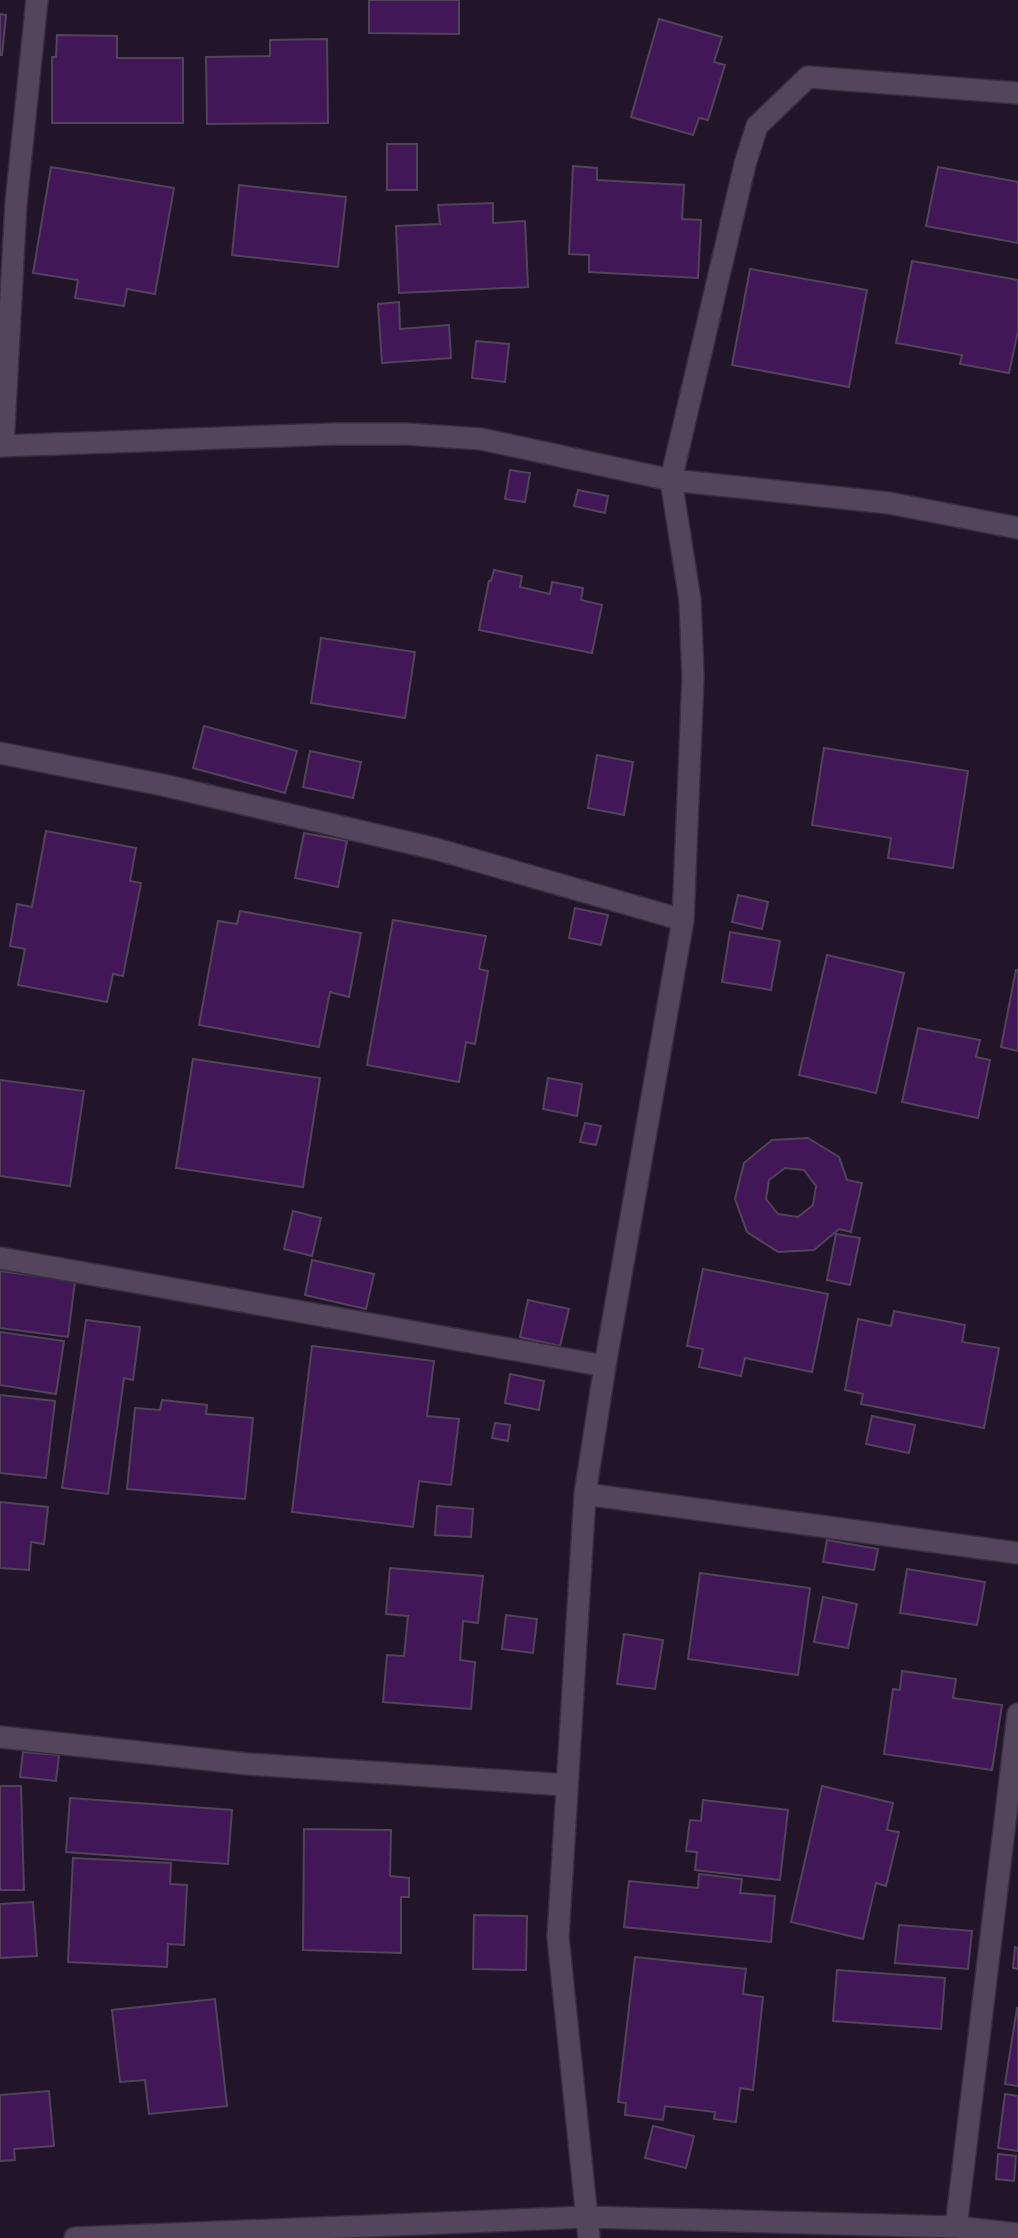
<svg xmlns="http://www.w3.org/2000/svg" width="1018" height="2238" font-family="'Public Sans',sans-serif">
  <rect width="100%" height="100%" fill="#22152a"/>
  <path fill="#411757" stroke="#52435b" stroke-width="2" fill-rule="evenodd" d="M369,0H459V34L369,33Z
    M0,14L6,15L2,55H0Z
    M659,19L722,37L714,62L725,65L708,120L699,118L693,135L631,117Z
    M57,35L117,36V58H183V123H52V57H56Z
    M327,39L328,123L207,124L206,57L270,56V40Z
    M387,144H417V190H387Z
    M573,166L597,168V180L684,185L682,219L701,220L698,278L589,272V255L569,254Z
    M51,167L174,188L155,294L127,289L124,306L75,298L78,280L33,273Z
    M938,167L1018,182V243L926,226Z
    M239,185L346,197L338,267L232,255Z
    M493,203V223L525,221L528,287L399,293L396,226L440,224L438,205Z
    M912,261L1018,280V331L1009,373L960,364L962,355L896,343Z
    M750,269L867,290L849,387L732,365Z
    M399,302L400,329L449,325L451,358L382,363L378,304Z
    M476,341L509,344L505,382L472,378Z
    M510,470L530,473L525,502L505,499Z
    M578,490L608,496L605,513L574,506Z
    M494,570L522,576L520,587L550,594L552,582L583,588L581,600L602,605L592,653L479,630L489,581H491Z
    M321,638L415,652L405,718L311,703Z
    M204,726L297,751L285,793L193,768Z
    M824,748L968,771L953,868L888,858L891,838L812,825Z
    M310,751L361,762L353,798L303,787Z
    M597,755L633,762L624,815L588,808Z
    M46,831L136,848L130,881L141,883L123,976L113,974L107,1002L18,985L25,949L10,946L17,904L32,907Z
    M304,833L347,841L338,887L295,878Z
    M738,895L768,902L762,929L732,922Z
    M575,908L608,915L601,945L569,938Z
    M240,911L361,933L349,997L330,992L319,1047L199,1025L218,921L237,924Z
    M393,920L486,936L479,969L488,971L475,1044L466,1042L459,1082L367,1065Z
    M730,932L780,941L771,990L722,982Z
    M827,955L904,973L876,1093L799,1075Z
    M1016,970H1018V1051L1001,1047Z
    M918,1028L980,1040L976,1057L990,1060L978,1118L902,1102Z
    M193,1059L320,1078L303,1187L176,1168Z
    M548,1078L582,1084L577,1116L543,1109Z
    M0,1080L84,1091L70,1186L0,1176Z
    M585,1123L601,1126L596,1145L580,1142Z
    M808,1138L839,1157L847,1180L862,1183L851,1232L839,1229L814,1250L778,1252L747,1232L735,1199L744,1163L772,1140ZM785,1168L804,1170L816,1186L813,1205L798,1217L778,1214L766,1199L769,1180Z
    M293,1211L321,1218L312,1256L284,1249Z
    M836,1234L860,1238L850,1285L827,1280Z
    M312,1260L374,1274L366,1309L305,1295Z
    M703,1269L828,1294L812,1372L745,1358L741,1376L699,1367L703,1349L687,1346Z
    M0,1271L75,1281L68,1337L0,1328Z
    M528,1300L569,1309L560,1346L520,1337Z
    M894,1311L965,1325L962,1342L999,1348L984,1428L861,1404L863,1394L845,1390L858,1319L891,1326Z
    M86,1320L140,1327L133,1380L124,1378L108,1494L62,1488Z
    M0,1332L64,1341L56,1394L0,1385Z
    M312,1346L434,1361L427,1416L459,1419L451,1485L419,1481L413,1527L292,1512Z
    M510,1374L544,1381L539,1410L505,1403Z
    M0,1395L55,1401L46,1478L0,1473Z
    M162,1400L207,1405L206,1414L253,1418L245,1499L127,1489L135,1408L160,1410Z
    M872,1416L915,1425L909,1453L866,1444Z
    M495,1423L510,1425L508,1441L492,1438Z
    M0,1502L48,1507L44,1544L31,1542L29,1570L0,1568Z
    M437,1506L473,1509L471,1537L435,1535Z
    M827,1540L878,1549L874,1570L823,1562Z
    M390,1568L483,1576L478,1623L463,1621L460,1660L475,1662L471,1709L383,1702L387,1655L404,1656L408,1616L386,1614Z
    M907,1569L985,1582L977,1625L900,1613Z
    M700,1573L810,1588L798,1675L688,1659Z
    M823,1597L857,1604L848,1648L814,1642Z
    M506,1615L537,1619L533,1653L502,1649Z
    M624,1634L663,1640L655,1689L617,1684Z
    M902,1671L956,1679L953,1698L1002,1705L992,1770L884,1754L893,1689L900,1690Z
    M23,1752L59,1755L56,1781L20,1777Z
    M0,1786H21L24,1890H0Z
    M822,1786L893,1803L887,1830L899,1832L886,1886L876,1883L863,1939L791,1922Z
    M70,1798L232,1810L228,1864L66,1852Z
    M703,1800L788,1810L780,1880L695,1870L697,1852L686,1851L690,1820L701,1821Z
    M304,1829L391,1830L390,1876L409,1878V1897H401V1953L303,1950Z
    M73,1858L171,1863L170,1884L187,1885L184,1945L168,1944L167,1967L68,1962Z
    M699,1874L742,1879L740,1893L775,1896L771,1942L624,1927L629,1881L698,1888Z
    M33,1902L37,1956L0,1958V1904Z
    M474,1915L527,1916L526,1970L473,1969Z
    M899,1925L972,1931L968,1969L895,1963Z
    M1015,1947L1018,1948V1969L1013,1968Z
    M635,1957L746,1969L743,1994L763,1997L753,2090L740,2088L736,2122L714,2119L715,2112L665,2106L663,2120L625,2115L626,2103L618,2102Z
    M837,1970L945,1978L941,2029L833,2021Z
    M215,1999L227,2106L149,2114L145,2080L120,2082L112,2010Z
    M1017,2008H1018V2086L1005,2084Z
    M49,2091L54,2146L14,2149L15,2160L0,2161V2095Z
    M1005,2094L1018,2096V2151L998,2148Z
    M653,2126L694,2136L686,2168L645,2158Z
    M998,2154L1016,2156L1014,2181L996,2179Z"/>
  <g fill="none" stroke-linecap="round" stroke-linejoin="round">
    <defs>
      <path id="minor" d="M0,446L334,434H406L481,439L671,480L889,503L1018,528
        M3,446L16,203L37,0
        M0,753L163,785L436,849L683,920
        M0,1258L605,1366
        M585,1494L1018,1553
        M0,1737L248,1764L567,1785
        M956,2227L1018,1714
        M75,2238L587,2217L956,2227L1018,2234
        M589,2238L558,1937L585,1494L605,1366L683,920L693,677L690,600L671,480L745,164L757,126L808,77L1018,93"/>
    </defs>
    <use href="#minor" stroke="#372e3e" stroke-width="24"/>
    <use href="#minor" stroke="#54455d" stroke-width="21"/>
  </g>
</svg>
